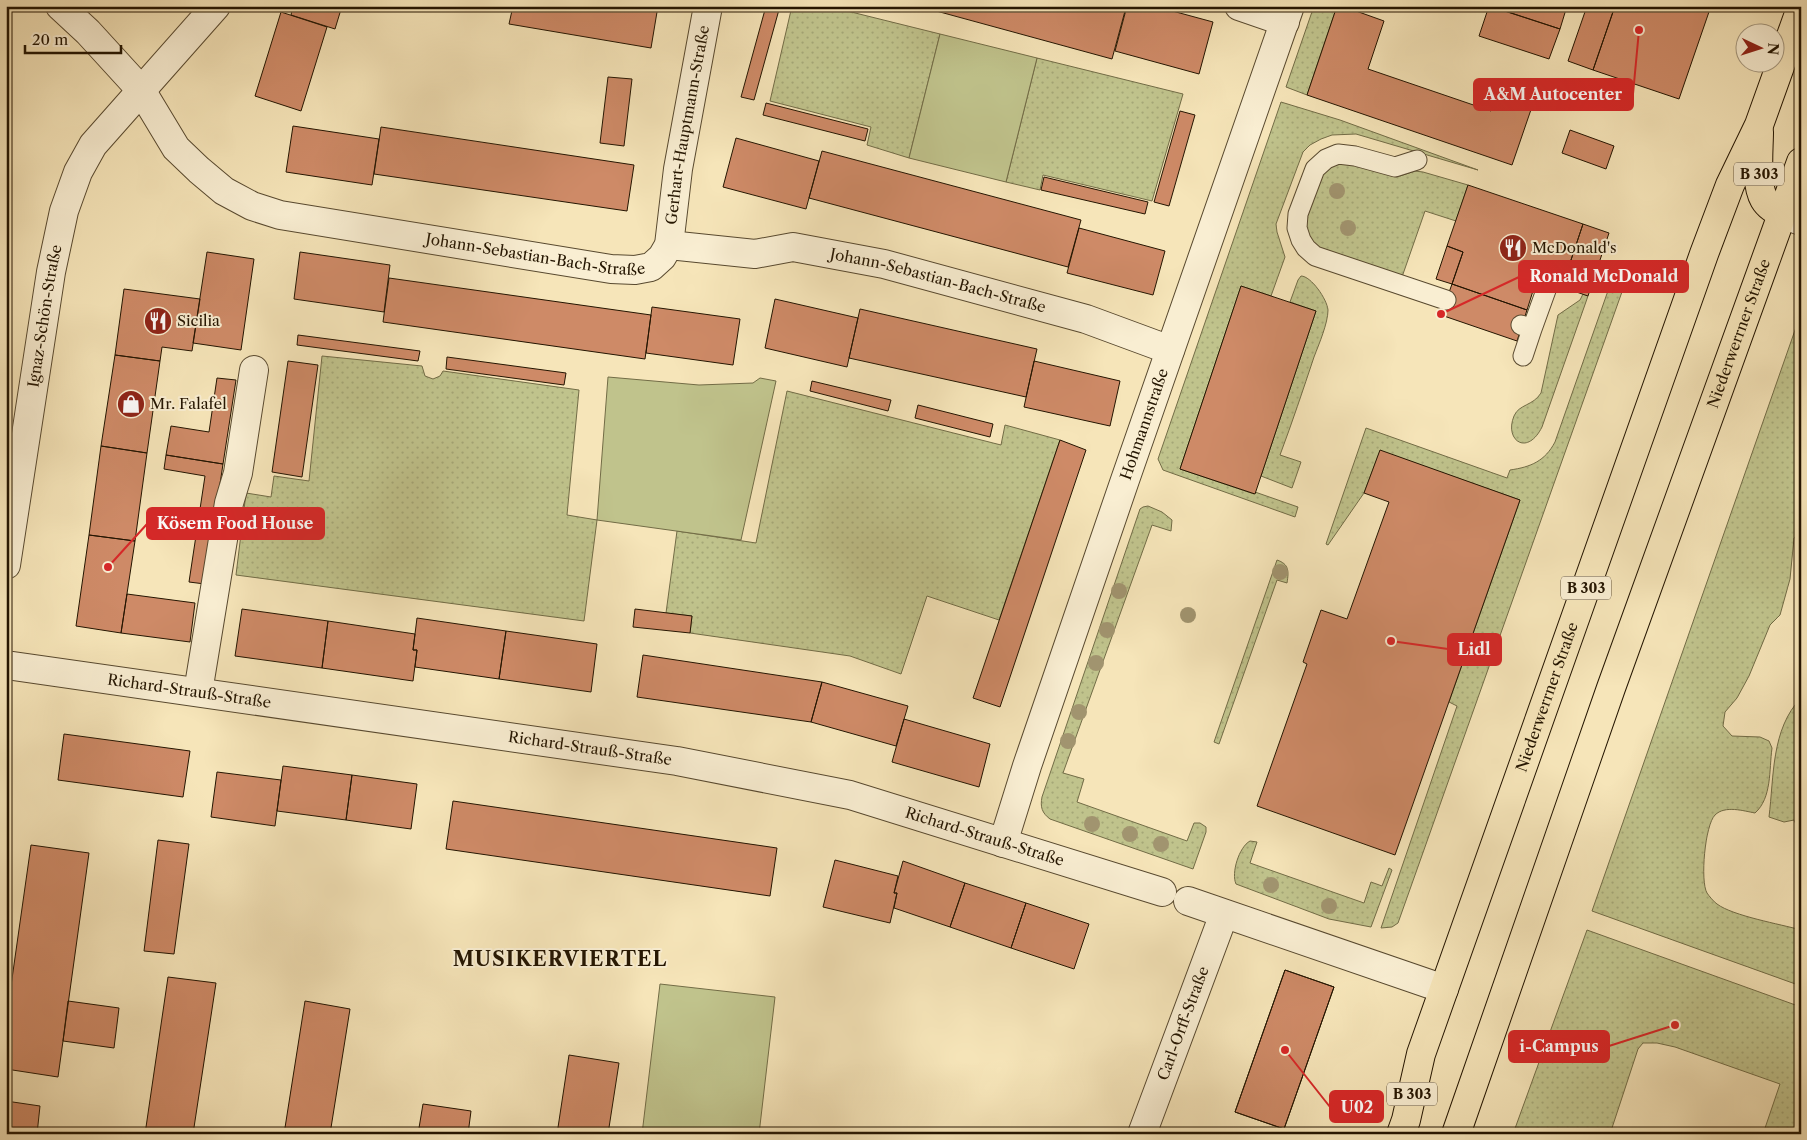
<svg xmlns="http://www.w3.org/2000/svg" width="1807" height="1140" font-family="'Libre Caslon Text',serif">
  <defs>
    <pattern id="grass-dots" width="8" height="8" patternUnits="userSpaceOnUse" patternTransform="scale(1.25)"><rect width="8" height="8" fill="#c0c38c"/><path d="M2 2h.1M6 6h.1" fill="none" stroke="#a5a777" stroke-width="1.8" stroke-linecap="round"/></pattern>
  </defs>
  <rect width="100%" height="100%" fill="#f6e5b9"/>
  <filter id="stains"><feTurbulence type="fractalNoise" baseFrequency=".004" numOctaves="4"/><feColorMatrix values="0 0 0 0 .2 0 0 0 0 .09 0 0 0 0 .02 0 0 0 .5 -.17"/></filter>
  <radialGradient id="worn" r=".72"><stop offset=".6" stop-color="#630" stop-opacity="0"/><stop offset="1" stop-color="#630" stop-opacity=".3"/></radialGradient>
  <path fill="url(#grass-dots)" stroke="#726c46" d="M792,6H827L940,34L909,158L867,145L871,127L770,101Z
    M1314,6H1337L1307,95L1286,87Z
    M1037,58L1183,94L1152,201L1043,175L1040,190L1006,182Z
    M1281,102L1340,120L1478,170L1356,134L1332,135L1321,139L1310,145L1303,152L1276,224L1277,232L1285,257L1271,296L1241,286L1180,469L1254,494L1255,492L1298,507L1295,517L1163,470L1158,459Z
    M1352,161L1400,176L1415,171L1423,172L1468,185L1456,221L1425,211L1402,277L1320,249L1306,234L1305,214L1320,175L1333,162Z
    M1301,276C1311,276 1327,299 1328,310C1328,323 1319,344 1314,357C1303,390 1292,423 1280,455L1301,462L1292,488L1261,476L1316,311L1290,302L1298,280Z
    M1610,285L1623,289L1398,923L1392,927L1381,928L1457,706L1449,702L1520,500L1380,451L1364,493L1328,545L1326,544L1366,428L1507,478L1510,470C1531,467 1545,461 1555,442Z
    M1583,294L1588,296L1542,427C1527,457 1504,440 1514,416C1519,404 1533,406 1541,393L1558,315L1580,300Z
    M1801,313V534L1794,538L1790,579L1780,615L1770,625L1749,676L1737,698L1725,712L1723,726L1732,736L1760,737L1769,741L1772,748C1769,770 1772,798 1755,813C1744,811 1725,805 1715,815C1705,825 1700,881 1707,893C1709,896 1714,902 1717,904C1733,916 1780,924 1801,930V986L1592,911Z
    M322,356L422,366L425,376L433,379L440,376L443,371L579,390L567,515L597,520L584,621L236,575L246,493L271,497L274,476L309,481Z
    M787,391L1001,445L1005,425L1060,440L999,620L927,596L901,674L850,656L690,633L692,616L666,613L677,531L756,543Z
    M1148,506L1162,512L1172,520L1171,531L1152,525L1063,773L1084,779L1077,802L1187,841L1194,823H1200L1206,827V832L1193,869L1050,819C1042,813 1040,807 1042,797L1140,509L1143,507Z
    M1277,560C1289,564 1289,571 1287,583L1277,580L1219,744L1214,742Z
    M1801,698V829L1797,827L1794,820L1784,822L1769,817C1774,777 1771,729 1801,698Z
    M1250,841L1257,842L1250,863L1364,903L1371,882L1382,886L1389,868L1392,870L1371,927L1329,919L1236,884C1231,873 1239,847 1250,841Z
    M1587,930L1801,1007V1128L1799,1134H1763L1780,1084L1675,1047L1657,1043H1643L1638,1049L1610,1134H1513Z"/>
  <path fill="#c0c38c" stroke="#726c46" d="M940,34L1037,58L1006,182L909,158Z
    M608,377L699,385L753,383L760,378L776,381L741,540L597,520Z
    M660,984L775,997L759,1134H642Z"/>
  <path fill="#ce8a67" stroke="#241501" d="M293,6H342L335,29L291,15Z
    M496,6H513L512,12Z
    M513,6H658L651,48L509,24Z
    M766,6H780L754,100L741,97Z
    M918,6H1106L1125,11L1112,59Z
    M1127,6H1154L1213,22L1199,74L1115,51Z
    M1337,6H1342L1384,21L1368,69L1491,111L1501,83L1536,95L1512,165L1307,95Z
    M1489,6L1560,29L1549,59L1479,36Z
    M1490,6H1567L1560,29Z
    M1587,6H1615L1593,70L1568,61Z
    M1615,6H1711L1679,99L1593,70Z
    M281,12L327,27L301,111L255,96Z
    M608,77L632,79L624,146L600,143Z
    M766,103L868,129L865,141L763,115Z
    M1180,111L1195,115L1169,206L1154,202Z
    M293,126L379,139L372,185L286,172Z
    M381,127L634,165L627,211L374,174Z
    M1570,130L1614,146L1606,169L1562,153Z
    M736,138L819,161L806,209L723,187Z
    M822,151L1081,220L1068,267L809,198Z
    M1044,177L1148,202L1145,214L1041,190Z
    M1468,185L1583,224L1562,287L1537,278L1527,310L1452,284L1463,252L1447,246Z
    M1583,224L1609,233L1588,296L1562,287Z
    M1079,228L1165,251L1153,295L1067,273Z
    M1447,246L1463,252L1452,284L1436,279Z
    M207,252L254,259L241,350L193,343Z
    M300,252L390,265L384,312L294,299Z
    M389,278L651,315L645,359L383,322Z
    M1452,284L1527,310L1517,341L1441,315Z
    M1241,286L1316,311L1255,494L1180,469Z
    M124,289L200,299L192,351L162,347L160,361L115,355Z
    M775,299L858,318L847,367L765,348Z
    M652,307L740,319L733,365L646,353Z
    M860,309L1037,349L1026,397L849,358Z
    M298,335L420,351L418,361L297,345Z
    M115,355L160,361L147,453L101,446Z
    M447,357L566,373L564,385L446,369Z
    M288,361L318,365L302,477L272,472Z
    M1034,361L1120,381L1110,426L1024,407Z
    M217,378L236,380L223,464L166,455L171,426L209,432Z
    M812,381L891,400L888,411L810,391Z
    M918,405L993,424L990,437L915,418Z
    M1060,440L1086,450L1000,707L973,698Z
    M101,446L147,453L135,541L89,535Z
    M1380,450L1520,500L1395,855L1257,806L1307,664L1303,662L1321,610L1347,619L1389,502L1364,493Z
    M166,455L223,464L205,584L189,582L205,476L164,469Z
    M89,535L135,541L121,633L76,626Z
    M127,594L195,603L190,642L121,633Z
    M242,609L328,621L322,668L235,656Z
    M635,609L692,616L690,633L633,627Z
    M417,618L506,631L499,679L415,667L417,650H413Z
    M328,621L415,634L413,650H417L413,681L322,668Z
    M506,631L597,644L591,692L499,679Z
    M643,655L822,682L811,722L637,697Z
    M822,682L908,706L896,746L811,722Z
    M904,719L990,744L979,787L892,762Z
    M64,734L190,751L183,797L58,780Z
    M283,766L352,775L346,820L277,811Z
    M217,772L281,780L275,826L211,817Z
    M352,775L417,784L411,829L346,820Z
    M453,801L777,848L770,896L446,849Z
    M158,840L189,844L174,954L144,951Z
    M31,845L89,853L58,1077L6,1069V1021Z
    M835,860L898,876L894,893H897L890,923L823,907Z
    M903,861L965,883L950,927L894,908L897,893H894Z
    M965,883L1026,903L1011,948L950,927Z
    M1026,903L1089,924L1074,969L1011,948Z
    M1285,970L1334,987L1284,1129L1235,1112Z
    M1285,970L1334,987L1284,1129L1235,1112Z
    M168,977L216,983L193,1134H145Z
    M68,1001L119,1008L114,1048L63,1041Z
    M305,1001L350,1009L330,1134H284Z
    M569,1055L619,1063L608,1134H557Z
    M6,1101L40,1106L37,1134H6Z
    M423,1104L471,1111L468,1134H418Z"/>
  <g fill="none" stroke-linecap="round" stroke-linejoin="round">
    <defs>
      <path id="lane" d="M1417,160L1395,167L1355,156L1338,154L1326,159L1315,169L1298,214L1297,228L1301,240L1306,248L1315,256L1446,300
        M1521,325L1532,329L1523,356
        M1532,329L1549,282"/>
      <g id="street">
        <path id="s1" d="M60,6L88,32L141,90L176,148L199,170L224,191L252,206L280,215L611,269L635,270L651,267L662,257L669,245L678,169L708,6"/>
        <path d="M1239,6L1285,22"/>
        <path d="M1782,214L1801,221"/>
        <path id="s2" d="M669,245L755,254L793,247L884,264L1086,319L1170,350"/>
        <path id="s3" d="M6,565L51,272L64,211L78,172L93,145L216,6"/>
        <path id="s4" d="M6,665L677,761L850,795L1162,892"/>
        <path d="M198,692L229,503L238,473L254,370"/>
        <path id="s5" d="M1003,843L1027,766L1125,480L1290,6"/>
        <path d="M1188,901L1444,989"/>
        <path id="s6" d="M1142,1134L1224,914"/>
      </g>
      <g id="primary">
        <path d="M1759,132C1759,149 1755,184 1764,199C1768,206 1775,210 1782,214"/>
        <path id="s7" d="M1401,1134L1406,1120L1421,1054L1704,254L1730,185L1759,125L1801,8"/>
        <path id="s8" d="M1456,1134L1611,688L1801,162"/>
      </g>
    </defs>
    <use href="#lane" stroke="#58492f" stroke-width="21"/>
    <use href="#street" stroke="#58492f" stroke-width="30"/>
    <use href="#primary" stroke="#241501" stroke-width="30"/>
    <use href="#lane" stroke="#f9eed2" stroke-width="19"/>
    <use href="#street" stroke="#f9eed2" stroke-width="28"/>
    <use href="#primary" stroke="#f6e5b9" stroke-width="28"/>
  </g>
  <g fill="#a1946f">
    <circle cx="1337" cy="191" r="8"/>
    <circle cx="1348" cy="228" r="8"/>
    <circle cx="1280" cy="572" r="8"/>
    <circle cx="1119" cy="591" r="8"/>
    <circle cx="1188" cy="615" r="8"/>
    <circle cx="1107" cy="630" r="8"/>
    <circle cx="1096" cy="663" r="8"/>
    <circle cx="1079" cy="712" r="8"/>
    <circle cx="1068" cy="741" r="8"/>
    <circle cx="1092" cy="824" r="8"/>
    <circle cx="1130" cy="834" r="8"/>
    <circle cx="1161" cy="844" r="8"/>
    <circle cx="1271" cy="885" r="8"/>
    <circle cx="1329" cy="906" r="8"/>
  </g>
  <defs>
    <symbol id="restaurant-disc" viewBox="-11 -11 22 22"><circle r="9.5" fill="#8f2418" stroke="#f9eed2"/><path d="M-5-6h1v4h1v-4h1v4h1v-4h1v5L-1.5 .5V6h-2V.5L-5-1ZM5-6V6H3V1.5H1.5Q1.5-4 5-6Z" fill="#fff"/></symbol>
    <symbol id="shop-disc" viewBox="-11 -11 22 22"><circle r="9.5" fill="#8f2418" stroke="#f9eed2"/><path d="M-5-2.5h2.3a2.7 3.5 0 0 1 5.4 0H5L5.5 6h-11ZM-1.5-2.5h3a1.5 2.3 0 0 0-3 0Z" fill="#fff"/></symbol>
  </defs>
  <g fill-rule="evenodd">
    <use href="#restaurant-disc" x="1497" y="232" width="32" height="32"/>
    <use href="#restaurant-disc" x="142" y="305" width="32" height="32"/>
    <use href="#shop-disc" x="115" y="388" width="32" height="32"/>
  </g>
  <g text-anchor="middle" stroke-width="4" stroke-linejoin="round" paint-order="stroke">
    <g fill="#f9eed2" stroke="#645640" stroke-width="1">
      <rect x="1734" y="162.5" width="50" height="23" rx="4"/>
      <rect x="1561" y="576.5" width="50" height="23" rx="4"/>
      <rect x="1387" y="1082.5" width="50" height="23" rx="4"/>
    </g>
    <g font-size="14" font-weight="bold" fill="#241501">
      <text x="1759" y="179">B 303</text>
      <text x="1586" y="593">B 303</text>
      <text x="1412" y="1099">B 303</text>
    </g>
    <g font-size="15" fill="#241501" stroke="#f9eed2">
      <text dy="5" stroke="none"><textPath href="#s1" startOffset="836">Gerhart-Hauptmann-Straße</textPath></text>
      <text dy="5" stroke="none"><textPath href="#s1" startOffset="569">Johann-Sebastian-Bach-Straße</textPath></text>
      <text dy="5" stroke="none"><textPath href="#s2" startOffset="274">Johann-Sebastian-Bach-Straße</textPath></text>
      <text dy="5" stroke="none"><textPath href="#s3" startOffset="252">Ignaz-Schön-Straße</textPath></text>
      <text dy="5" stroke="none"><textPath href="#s8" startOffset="849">Niederwerrner Straße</textPath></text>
      <text dy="5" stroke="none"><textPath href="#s5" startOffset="442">Hohmannstraße</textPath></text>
      <text dy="5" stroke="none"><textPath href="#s4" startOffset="185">Richard-Strauß-Straße</textPath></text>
      <text dy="5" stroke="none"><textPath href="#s7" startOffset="461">Niederwerrner Straße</textPath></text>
      <text dy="5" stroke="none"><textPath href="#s4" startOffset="590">Richard-Strauß-Straße</textPath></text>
      <text dy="5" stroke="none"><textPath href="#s4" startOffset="995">Richard-Strauß-Straße</textPath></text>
      <text dy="5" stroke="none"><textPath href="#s6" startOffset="118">Carl-Orff-Straße</textPath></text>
    </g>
    <g font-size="15" fill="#241501" stroke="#f9eed2" text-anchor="start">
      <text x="1532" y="253">McDonald's</text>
      <text x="177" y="326">Sicilia</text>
      <text x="150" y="409">Mr. Falafel</text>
    </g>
    <g font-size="20" font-weight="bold" letter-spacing="1" fill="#241501" stroke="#f9eed2">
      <text x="560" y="966">MUSIKERVIERTEL</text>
    </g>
  </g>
  <path fill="none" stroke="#d62828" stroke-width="2" d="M1639 30L1633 94M1441 314L1519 277M108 567L147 524M1391 641L1448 649M1675 1025L1609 1046M1285 1050L1330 1107"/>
  <g fill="#d62828" stroke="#f9eed2" stroke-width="2">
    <circle cx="1639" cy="30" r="5"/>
    <circle cx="1441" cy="314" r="5"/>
    <circle cx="108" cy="567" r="5"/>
    <circle cx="1391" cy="641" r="5"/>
    <circle cx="1675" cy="1025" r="5"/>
    <circle cx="1285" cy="1050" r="5"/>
  </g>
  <g fill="#d62828" stroke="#d62828" stroke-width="2">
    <rect x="1474" y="79" width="159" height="31" rx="5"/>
    <rect x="1519" y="261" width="169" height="31" rx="5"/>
    <rect x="147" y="508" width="177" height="31" rx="5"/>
    <rect x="1448" y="634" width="53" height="31" rx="5"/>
    <rect x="1509" y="1031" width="100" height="31" rx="5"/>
    <rect x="1330" y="1091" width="53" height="31" rx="5"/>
  </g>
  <g font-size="16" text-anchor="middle" font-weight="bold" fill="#fff">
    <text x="1553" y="100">A&amp;M Autocenter</text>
    <text x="1604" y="282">Ronald McDonald</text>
    <text x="235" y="529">Kösem Food House</text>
    <text x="1474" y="655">Lidl</text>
    <text x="1559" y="1052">i-Campus</text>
    <text x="1357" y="1113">U02</text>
  </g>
  <rect width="1807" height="1140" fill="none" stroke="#f6e5b9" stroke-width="25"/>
  <rect x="8" y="8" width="1792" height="1125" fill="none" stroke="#241501" stroke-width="2.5"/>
  <rect x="12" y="12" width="1782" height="1115" fill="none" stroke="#241501"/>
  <g transform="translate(1760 48) rotate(94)"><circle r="24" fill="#f9eed2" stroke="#a4977e"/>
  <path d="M0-4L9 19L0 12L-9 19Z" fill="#8f2418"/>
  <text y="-8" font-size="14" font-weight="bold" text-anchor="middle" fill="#241501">N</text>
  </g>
  <path d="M25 45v8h96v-8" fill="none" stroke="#241501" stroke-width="2.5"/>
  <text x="32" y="45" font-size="15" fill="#241501" stroke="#f9eed2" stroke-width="4" paint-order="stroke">20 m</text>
  <rect width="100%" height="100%" filter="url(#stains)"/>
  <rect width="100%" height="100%" fill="url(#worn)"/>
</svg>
